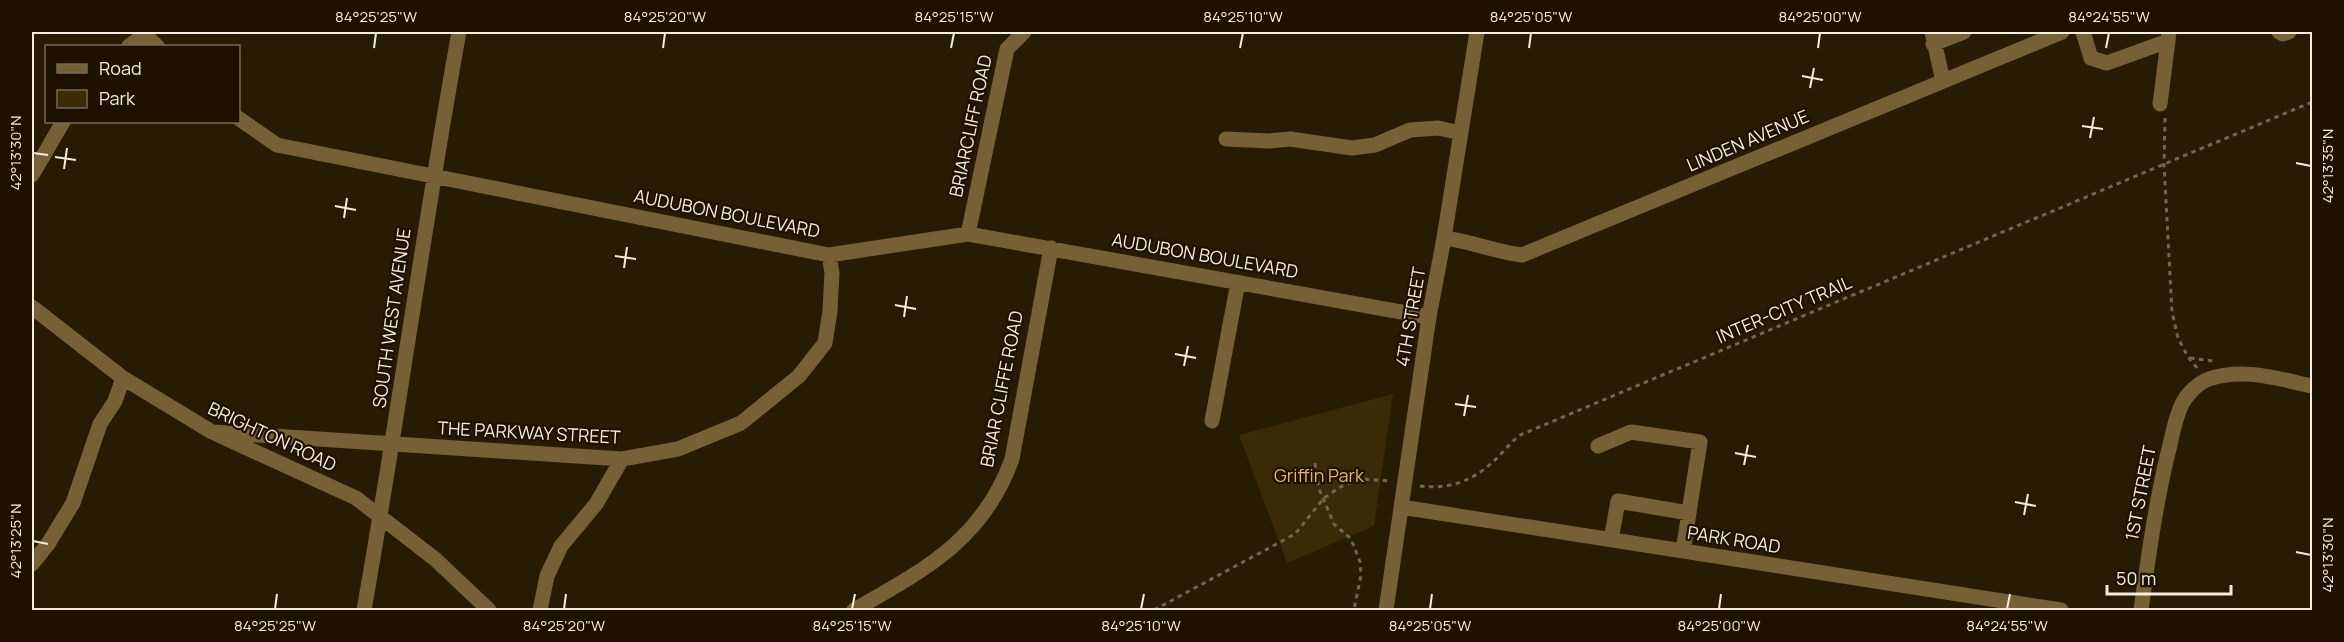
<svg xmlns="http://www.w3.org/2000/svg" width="2344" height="642" font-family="Manrope,sans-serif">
  <rect width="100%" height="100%" fill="#281b03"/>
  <path fill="#3b2a06" d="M1393,394L1374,526L1287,563L1239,435Z"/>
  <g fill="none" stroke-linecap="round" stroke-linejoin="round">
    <path stroke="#716551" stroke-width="3" stroke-dasharray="4.5 4.5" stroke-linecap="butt" d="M2165,118L2164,164L2172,312L2178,338L2188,357L2198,369
      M2190,358L2213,361
      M1315,463L1319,489L1334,524L1351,539L1360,562L1361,575L1354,610
      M1420,486C1450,490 1475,480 1497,458C1505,450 1511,442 1520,435L2312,102
      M1154,610L1295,534L1324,498L1342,486L1362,479L1390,481"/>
    <path stroke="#776036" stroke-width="15" d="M1932,32L1943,81
      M2083,32L2091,58L2107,63L2168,41L2169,32
      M2279,32L2283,34L2289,32
      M143,34L157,46
      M1933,44L1964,32
      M129,46L149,32
      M2160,104L2168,41
      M238,118L277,145L829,255L968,234L1429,317
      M1226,139L1269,141L1290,139L1352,148L1375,145L1410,130L1438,128L1461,133
      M32,175L63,122
      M968,234L1007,49L1024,32
      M1444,238C1471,241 1495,252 1522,255L2062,32
      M32,307L123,378L212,432L356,498L435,559L489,610
      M1212,421L1238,282
      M212,432L622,459L678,449L741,423L799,376L825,343L830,311L832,273L829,255
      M1598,446L1631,432L1700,442L1683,551
      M1401,507L2061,610
      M1611,540L1618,501L1689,513
      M32,564L48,544L73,503L100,424L115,401L123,378
      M364,610C398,418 424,224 459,32
      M540,610L547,576L561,546L596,504L622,459
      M854,610C924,570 983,540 1012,459L1051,248
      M1386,610L1429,317L1444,238L1477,32
      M2141,610C2148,559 2155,508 2167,457C2172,439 2174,420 2182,404C2187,394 2198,383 2209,379C2243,367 2278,379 2312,386"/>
  </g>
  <path fill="none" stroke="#f5ecdd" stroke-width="2" d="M374,48L376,33M663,48L665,33M951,48L954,33M1240,48L1243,33M1529,48L1531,33M1818,48L1820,33M2106,48L2109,33M1802,76L1823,80M1810,88L1814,68M2082,126L2103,129M2090,138L2094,117M33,153L48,155M55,157L76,160M2296,163L2311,166M64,169L67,148M335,206L356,210M344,218L347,198M615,256L636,259M624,268L627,247M895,305L916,309M904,317L907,296M1175,354L1196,358M1184,366L1188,346M1455,404L1476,407M1464,416L1468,395M1735,453L1756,457M1744,465L1748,445M2015,502L2036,506M2024,515L2028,494M33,541L48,544M2296,552L2311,555M275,609L277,594M564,609L566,594M852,609L855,594M1141,609L1144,594M1430,609L1432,594M1719,609L1721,594M2007,609L2010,594"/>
  <g text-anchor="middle" stroke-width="4.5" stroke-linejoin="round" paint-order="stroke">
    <g font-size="18" fill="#f5ecdd" stroke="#1e1100">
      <text transform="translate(971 126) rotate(-78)" y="6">BRIARCLIFF ROAD</text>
      <text transform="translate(1748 141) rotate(-23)" y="6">LINDEN AVENUE</text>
      <text transform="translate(727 214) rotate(11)" y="6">AUDUBON BOULEVARD</text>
      <text transform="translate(1205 256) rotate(10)" y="6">AUDUBON BOULEVARD</text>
      <text transform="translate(1784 310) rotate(-23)" y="6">INTER-CITY TRAIL</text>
      <text transform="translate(1411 317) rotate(-80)" y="6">4TH STREET</text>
      <text transform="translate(392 318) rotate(-82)" y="6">SOUTH WEST AVENUE</text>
      <text transform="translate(1002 389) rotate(-79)" y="6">BRIAR CLIFFE ROAD</text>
      <text transform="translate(529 433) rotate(3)" y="6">THE PARKWAY STREET</text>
      <text transform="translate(272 437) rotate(25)" y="6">BRIGHTON ROAD</text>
      <text transform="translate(2141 493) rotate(-79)" y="6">1ST STREET</text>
      <text transform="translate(1734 540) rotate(9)" y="6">PARK ROAD</text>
    </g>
    <g font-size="18" fill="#e6b862" stroke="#1e1100">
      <text x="1319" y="482">Griffin Park</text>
    </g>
  </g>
  <rect width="2344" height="642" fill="none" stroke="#1e1100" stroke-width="66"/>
  <rect x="45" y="45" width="195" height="78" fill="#1e1100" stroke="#746958" stroke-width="1.5"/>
  <rect x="57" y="64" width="30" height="9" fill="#776036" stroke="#746958" stroke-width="1.5"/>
  <text x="99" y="75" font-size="18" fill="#f5ecdd">Road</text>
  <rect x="57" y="90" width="30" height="18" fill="#3b2a06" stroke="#746958" stroke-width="1.5"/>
  <text x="99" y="105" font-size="18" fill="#f5ecdd">Park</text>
  <path d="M2107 585v9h124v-9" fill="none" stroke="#f5ecdd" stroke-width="3"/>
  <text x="2116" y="585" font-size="18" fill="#f5ecdd" stroke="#1e1100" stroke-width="4.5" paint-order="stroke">50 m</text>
  <rect x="33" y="33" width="2278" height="576" fill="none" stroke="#f5ecdd" stroke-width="2"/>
  <g font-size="15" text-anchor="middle" fill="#f5ecdd">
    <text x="376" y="22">84°25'25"W</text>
    <text x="665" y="22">84°25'20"W</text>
    <text x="954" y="22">84°25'15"W</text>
    <text x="1243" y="22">84°25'10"W</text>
    <text x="1531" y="22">84°25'05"W</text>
    <text x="1820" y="22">84°25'00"W</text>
    <text x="2109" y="22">84°24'55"W</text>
    <text transform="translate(16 153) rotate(-90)" y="5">42°13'30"N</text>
    <text transform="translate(2328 166) rotate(-90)" y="5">42°13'35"N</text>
    <text transform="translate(16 541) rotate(-90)" y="5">42°13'25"N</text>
    <text transform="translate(2328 555) rotate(-90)" y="5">42°13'30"N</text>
    <text x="275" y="631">84°25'25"W</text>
    <text x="564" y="631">84°25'20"W</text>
    <text x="852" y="631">84°25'15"W</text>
    <text x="1141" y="631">84°25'10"W</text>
    <text x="1430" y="631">84°25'05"W</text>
    <text x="1719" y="631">84°25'00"W</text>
    <text x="2007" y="631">84°24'55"W</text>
  </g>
</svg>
